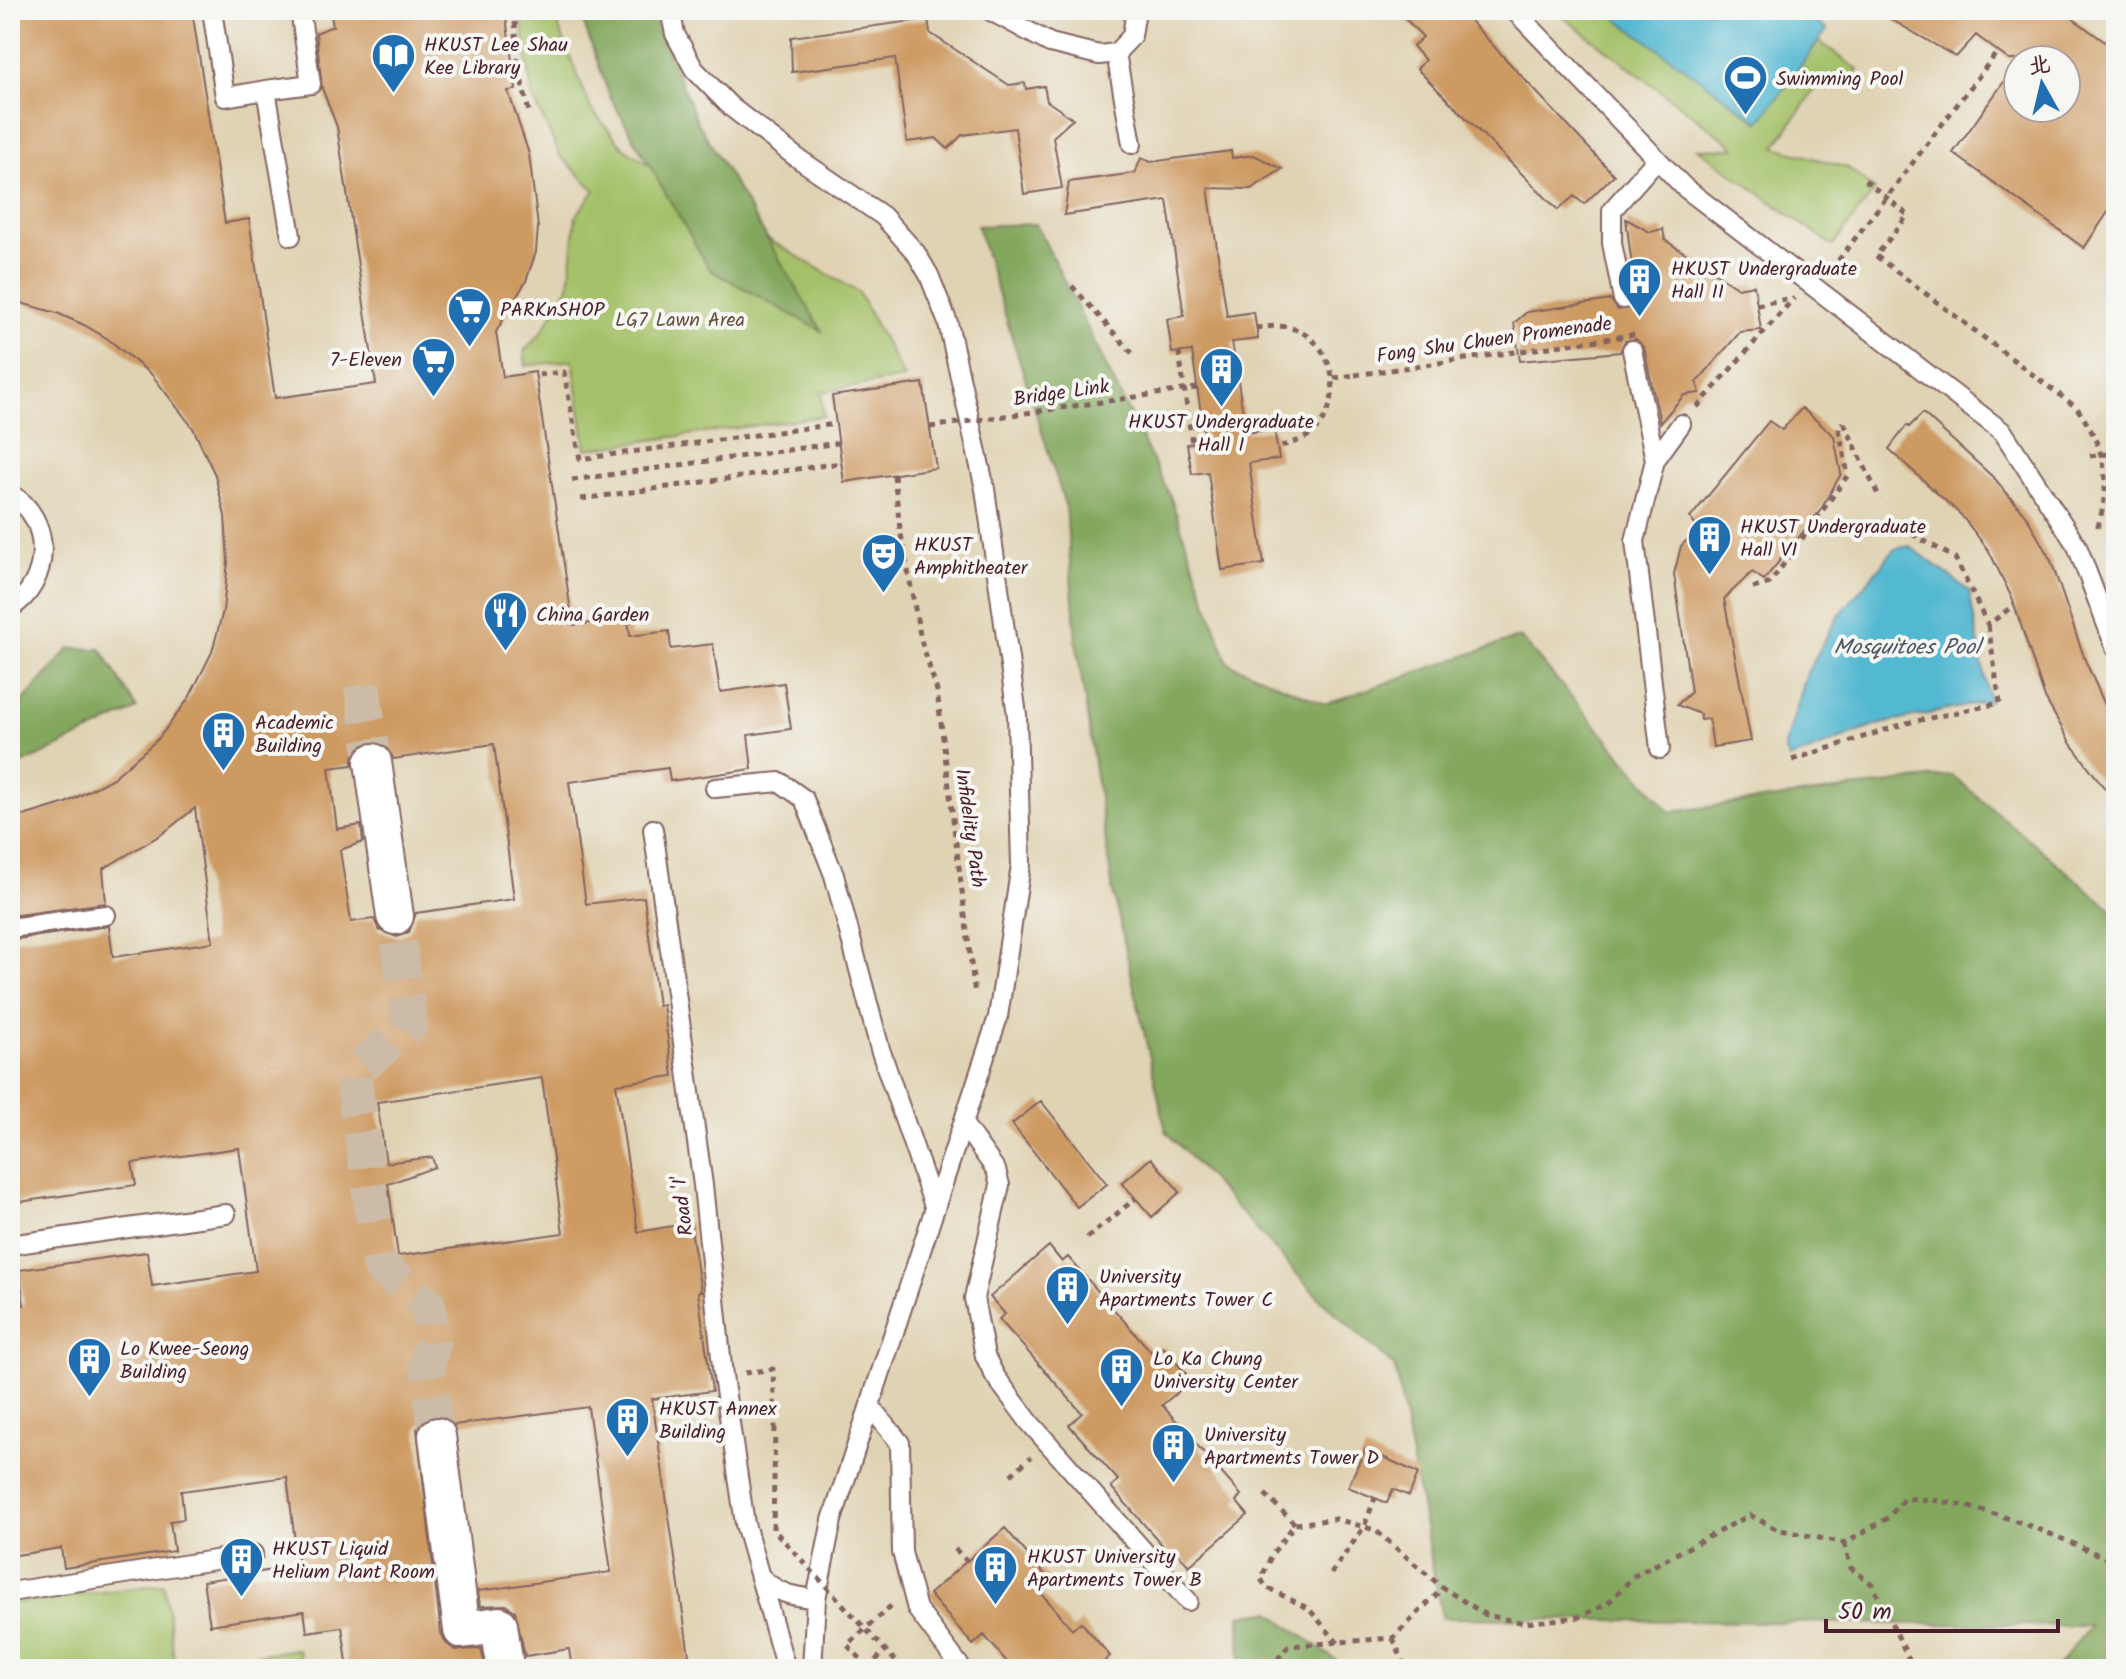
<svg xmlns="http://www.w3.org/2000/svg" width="2126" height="1679" font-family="Kalam,'LXGW WenKai TC',sans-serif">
  <rect width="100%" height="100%" fill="#f6f6f2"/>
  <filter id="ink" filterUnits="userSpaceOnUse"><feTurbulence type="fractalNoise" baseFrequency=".0125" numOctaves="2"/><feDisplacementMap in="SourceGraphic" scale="16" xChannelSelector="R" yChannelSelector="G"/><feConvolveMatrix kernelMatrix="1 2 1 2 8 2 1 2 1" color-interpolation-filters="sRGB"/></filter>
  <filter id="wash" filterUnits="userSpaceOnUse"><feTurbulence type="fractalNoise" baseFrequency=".006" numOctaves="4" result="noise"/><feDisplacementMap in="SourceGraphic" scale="32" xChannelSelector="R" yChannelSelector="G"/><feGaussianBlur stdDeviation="1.8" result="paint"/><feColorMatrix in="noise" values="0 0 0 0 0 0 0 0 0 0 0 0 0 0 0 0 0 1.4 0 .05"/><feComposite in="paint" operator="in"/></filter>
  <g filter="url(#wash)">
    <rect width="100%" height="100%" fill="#ede2c5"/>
    <path fill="#e0d3b4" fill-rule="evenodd" d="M10,10H2116V1669H10ZM2018,60H2066V108H2018Z"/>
    <path fill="#a4c169" stroke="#77704a" stroke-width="2" d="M520,10H552L591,109L623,147L705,202L858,292L904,378L821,392L824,416L586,449L573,360L526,366L524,351L541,333L569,286L576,216L595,190L560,156L532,95Z
      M1554,10H1777L1858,70L1846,87L1824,75L1775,147L1848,168L1875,190L1833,246L1698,149L1736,148Z
      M164,1584L175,1666L298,1649L301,1669H10V1604Z"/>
    <path fill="#83a75d" stroke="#666344" stroke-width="2" d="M579,10H650L697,121L822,331L710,270L610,97Z
      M1036,224L1170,496L1228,663L1325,704L1520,637L1670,812L1952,775L2116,913V1669H2056L2090,1626L1442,1618L1395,1367L1320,1299L1166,1131L1113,892L1076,641L1066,508L977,226Z
      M70,648L101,649L137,709L10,770V716Z
      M1270,1612L1348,1669H1241L1240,1615Z"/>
    <path fill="#53b8d1" stroke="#4e6c7e" stroke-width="2" d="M1605,10H1799L1827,30L1759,122Z
      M1910,546L1969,591L1989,701L1877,725L1789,759L1784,750L1807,673L1837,618L1895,549Z"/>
    <g id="blocks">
      <path fill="#cd9a62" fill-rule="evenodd" d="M10,10H192L225,223L249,219L275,398L376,384L337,127L322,88L316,33L333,26L330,10H505L516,90L508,91L529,154L538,227L536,252L526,281L496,332L503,377L535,372L573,625L628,619L630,636L669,631L671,649L713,644L720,692L784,683L791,729L748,735L752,769L670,781L668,768L569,782L586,904L644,897L658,1006L663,1005L673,1076L616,1084L638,1232L690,1223L701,1291L698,1292L712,1391L652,1399L691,1669H572L569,1649L525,1656L515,1611L506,1605L480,1606L478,1591L611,1572L588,1407L454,1425L446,1417L435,1415L424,1420L417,1429L441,1633L446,1643L455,1650L481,1649L486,1669H348L342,1627L307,1632L304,1611L210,1625L203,1581L298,1566L287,1477L181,1491L184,1519L170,1521L174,1551L64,1568L61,1548L10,1556V1307L24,1305L19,1270L147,1252L152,1286L256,1271L239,1148L132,1163L136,1185L12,1203L10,940L109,926L113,957L213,942L195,808L162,834L103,869L106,903L10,916V820L66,803L113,778L158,739L189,698L212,652L223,611L228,561L225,516L215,475L193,428L152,375L108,339L84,325L57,313L10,300ZM369,741L382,743L394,759L494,744L514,899L416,913L409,932L397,937L379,930L374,919L351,922L340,850L363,842L361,825L337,829L329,768L352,765L354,754ZM542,1078L563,1233L398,1256L388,1184L435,1167L432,1157L386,1163L377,1102Z
        M1397,10H1460L1614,175L1584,204L1574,196L1558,210L1417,69L1425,60L1413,46L1423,37Z
        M1875,10H2061L2116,50V200L2084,248L1953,153L2018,62V108H2066V60H2009L1976,35L1956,57Z
        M928,19L930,33L1009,85L1025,83L1026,89L1044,86L1047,101L1073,119L1053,137L1062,188L1024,194L1015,128L962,135L948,149L936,138L907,142L895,58L792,72L791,37Z
        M1231,151L1232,158L1254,155L1282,169L1251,189L1208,188L1227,316L1254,312L1258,339L1232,342L1246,433L1274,429L1279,459L1249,463L1264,564L1222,570L1208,472L1192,474L1187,444L1205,441L1192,351L1172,353L1167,319L1184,316L1167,200L1064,215L1069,182L1135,173L1141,158L1151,162Z
        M1626,219L1650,232L1663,229L1665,240L1738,288L1754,285L1761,330L1740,332L1697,382L1700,393L1684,395L1660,423L1644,348L1636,339L1625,341L1620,352L1520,361L1514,323L1527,312L1611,300L1618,310L1631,307L1636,297Z
        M923,383L936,468L844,482L832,396Z
        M1802,408L1834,436L1841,474L1820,511L1764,580L1752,572L1724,599L1751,741L1713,747L1709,719L1701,720L1700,714L1677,705L1691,692L1674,574L1681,546L1698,529L1690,518L1769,421L1782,430Z
        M1923,413L1995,479L2027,517L2051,561L2085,660L2116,730V803L2071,744L2045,698L2012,598L1989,551L1961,515L1889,449L1907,425L1909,427Z
        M1041,1101L1107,1184L1077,1207L1012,1124Z
        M1151,1158L1180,1192L1152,1217L1122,1183Z
        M1049,1246L1062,1262L1068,1257L1154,1355L1163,1347L1186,1374L1174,1385L1179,1391L1162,1405L1241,1495L1236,1501L1248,1515L1189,1566L1176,1551L1171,1555L1111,1487L1118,1480L1069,1425L1082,1413L999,1319L1005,1314L990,1297Z
        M1365,1449L1418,1473L1409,1496L1393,1489L1387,1503L1348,1487Z
        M1005,1528L1052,1583L1041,1593L1072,1629L1081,1622L1110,1656L1096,1669H1013L984,1635L973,1645L929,1594Z"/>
    </g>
  </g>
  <g filter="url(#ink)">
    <use href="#blocks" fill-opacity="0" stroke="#836361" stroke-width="2"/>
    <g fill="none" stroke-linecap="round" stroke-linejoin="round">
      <path stroke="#ccbba6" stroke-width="36" stroke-dasharray="36 18" stroke-linecap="butt" d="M362,685L373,762
        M374,1221L353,1074L410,1024L395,916
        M379,1257L381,1267L428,1305L433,1344L427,1365L437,1436"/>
      <defs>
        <path id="lane" d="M212,10L225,97L266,90L291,236
          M670,10L675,34L694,69L731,107L796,157L883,216L916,253L929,275L948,323L985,489L1017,715L1021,865L998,1017L832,1520L816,1599L812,1669
          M989,10L1050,43L1099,55L1116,53L1132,36L1136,10
          M1514,10L1684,187L2003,432L2077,546L2116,649
          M1116,53L1132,144
          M266,90L311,84L300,10
          M1623,299L1612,243V210L1657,159
          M1632,350L1655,460
          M10,494C54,518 51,584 10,608
          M1660,749L1635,541L1655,460L1681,424
          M715,788L780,782L804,799L834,875L880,1049L935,1209
          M653,829L703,1185L723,1376L745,1524L786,1669
          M10,928L106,915
          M964,1125L996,1170L1000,1185L974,1298L985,1356L995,1376L1030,1423L1188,1601
          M10,1245L226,1214
          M870,1406L900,1443L902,1552L917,1609L962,1669
          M760,1576C777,1594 792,1596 816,1599
          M10,1592L253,1554"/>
        <path id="street" d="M373,762L395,916
          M437,1436L462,1630L499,1625L504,1659"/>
      </defs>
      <use href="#lane" stroke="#836361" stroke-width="22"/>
      <use href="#street" stroke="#836361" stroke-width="40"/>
      <path stroke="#836361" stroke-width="5" stroke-dasharray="6 6" stroke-linecap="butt" d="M514,10L519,70L529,112
        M1865,180L1908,215L1876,256L2077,408C2106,449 2113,483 2096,532
        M1831,270L1998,51
        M1072,286L1132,353
        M1757,305L1791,298
        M1256,328C1266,327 1278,325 1288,327C1335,339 1348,401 1312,433C1302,441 1289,444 1277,447
        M1179,352L1192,443
        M539,375L564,372L580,459L836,424
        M1334,378L1355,375
        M1697,407L1794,298
        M1844,423L1880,499
        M2090,456L2116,453
        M894,475L900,529L921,640L937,691L975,995
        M572,480L838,443
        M581,499L841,463
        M1912,534L1955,558L1988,625L2014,605
        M1753,588L1770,583L1848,475L1839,429L1843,422
        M1792,760L1907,723L2000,703L1988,625
        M1087,1238L1136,1198
        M745,1373L773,1369L775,1427
        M1011,1475L1031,1457
        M1265,1494L1295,1524
        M1844,1543L1851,1568L1872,1584L1914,1669
        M955,1549L967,1561
        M1331,1574L1364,1527L1375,1498
        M1393,1638L1406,1669
        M1338,1643L1309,1609L1266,1587L1261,1579L1272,1554L1295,1524L1336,1519L1375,1530L1443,1588L1486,1615L1525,1623L1579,1617L1607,1604L1634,1576L1750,1515L1776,1529L1844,1543L1888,1518L1904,1499C1967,1496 2059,1536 2116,1563
        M869,1667L847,1645L892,1605
        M867,1669L886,1650
        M1270,1669L1288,1646L1393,1638L1443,1588"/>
      <use href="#lane" stroke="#fff" stroke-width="18"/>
      <use href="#street" stroke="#fff" stroke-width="36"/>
      <path stroke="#836361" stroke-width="5" stroke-dasharray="6 6" stroke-linecap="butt" d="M1355,375L1639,334
        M930,427L1197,388
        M775,1427L773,1529L899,1665"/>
    </g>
  </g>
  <defs>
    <symbol id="library-pin" viewBox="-11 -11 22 30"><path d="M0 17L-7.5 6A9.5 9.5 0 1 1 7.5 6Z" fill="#1f6fb2" stroke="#f6f6f2"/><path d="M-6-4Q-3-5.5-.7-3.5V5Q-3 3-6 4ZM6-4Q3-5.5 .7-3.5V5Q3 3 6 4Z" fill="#fff"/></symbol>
    <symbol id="stadium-pin" viewBox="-11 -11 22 30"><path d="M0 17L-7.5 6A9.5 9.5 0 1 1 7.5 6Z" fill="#1f6fb2" stroke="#f6f6f2"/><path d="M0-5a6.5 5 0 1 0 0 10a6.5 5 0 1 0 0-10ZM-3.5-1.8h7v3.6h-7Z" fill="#fff"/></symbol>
    <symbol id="building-pin" viewBox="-11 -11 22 30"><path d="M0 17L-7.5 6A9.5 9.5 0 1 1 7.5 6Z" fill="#1f6fb2" stroke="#f6f6f2"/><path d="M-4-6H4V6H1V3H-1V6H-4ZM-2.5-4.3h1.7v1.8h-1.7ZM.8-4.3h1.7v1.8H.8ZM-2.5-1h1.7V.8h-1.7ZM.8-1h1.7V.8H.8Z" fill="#fff"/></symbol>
    <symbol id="supermarket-pin" viewBox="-11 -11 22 30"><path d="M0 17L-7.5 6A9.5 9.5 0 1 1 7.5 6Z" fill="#1f6fb2" stroke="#f6f6f2"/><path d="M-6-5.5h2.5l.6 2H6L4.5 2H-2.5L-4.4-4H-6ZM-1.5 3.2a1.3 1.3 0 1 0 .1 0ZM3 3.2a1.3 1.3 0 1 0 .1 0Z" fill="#fff"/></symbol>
    <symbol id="theatre-pin" viewBox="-11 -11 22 30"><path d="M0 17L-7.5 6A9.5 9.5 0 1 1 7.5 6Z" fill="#1f6fb2" stroke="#f6f6f2"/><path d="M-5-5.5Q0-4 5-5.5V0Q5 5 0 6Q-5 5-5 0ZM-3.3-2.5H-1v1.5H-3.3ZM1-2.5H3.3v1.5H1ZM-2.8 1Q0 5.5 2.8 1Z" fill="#fff"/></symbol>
    <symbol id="restaurant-pin" viewBox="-11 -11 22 30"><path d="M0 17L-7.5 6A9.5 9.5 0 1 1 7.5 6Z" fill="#1f6fb2" stroke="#f6f6f2"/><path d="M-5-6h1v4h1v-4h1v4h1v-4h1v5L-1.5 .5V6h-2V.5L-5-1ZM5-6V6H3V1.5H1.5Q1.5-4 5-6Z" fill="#fff"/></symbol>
  </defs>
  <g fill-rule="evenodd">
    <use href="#library-pin" x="368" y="30" width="51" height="69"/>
    <use href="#stadium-pin" x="1720" y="52" width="51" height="69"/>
    <use href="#building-pin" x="1614" y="254" width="51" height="69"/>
    <use href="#supermarket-pin" x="444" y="284" width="51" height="69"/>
    <use href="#supermarket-pin" x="408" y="334" width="51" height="69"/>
    <use href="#building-pin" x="1196" y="344" width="51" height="69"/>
    <use href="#building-pin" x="1684" y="512" width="51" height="69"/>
    <use href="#theatre-pin" x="858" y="530" width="51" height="69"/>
    <use href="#restaurant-pin" x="480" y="588" width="51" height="69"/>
    <use href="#building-pin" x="198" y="708" width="51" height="69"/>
    <use href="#building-pin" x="1042" y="1262" width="51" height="69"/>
    <use href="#building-pin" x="64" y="1334" width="51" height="69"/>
    <use href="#building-pin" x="1096" y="1344" width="51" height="69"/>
    <use href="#building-pin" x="602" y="1394" width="51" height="69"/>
    <use href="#building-pin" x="1148" y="1420" width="51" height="69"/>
    <use href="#building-pin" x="216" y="1534" width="51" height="69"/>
    <use href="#building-pin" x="970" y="1542" width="51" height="69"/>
  </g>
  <g text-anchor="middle" stroke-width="8" stroke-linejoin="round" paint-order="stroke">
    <g font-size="20" fill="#4a1f2b" stroke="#f6f6f2" text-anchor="start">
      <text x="424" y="51">HKUST Lee Shau<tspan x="424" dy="23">Kee Library</tspan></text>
      <text x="1776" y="85">Swimming Pool</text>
      <text x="1671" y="275">HKUST Undergraduate<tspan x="1671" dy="23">Hall II</tspan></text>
      <text x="500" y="316">PARKnSHOP</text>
      <text x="402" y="366" text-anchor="end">7-Eleven</text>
      <text x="1221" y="428" text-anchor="middle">HKUST Undergraduate<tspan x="1221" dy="23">Hall I</tspan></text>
      <text x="1740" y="533">HKUST Undergraduate<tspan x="1740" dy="23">Hall VI</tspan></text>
      <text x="914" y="551">HKUST<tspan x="914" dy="23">Amphitheater</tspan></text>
      <text x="536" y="621">China Garden</text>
      <text x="255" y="729">Academic<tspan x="255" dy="23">Building</tspan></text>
      <text x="1099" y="1283">University<tspan x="1099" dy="23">Apartments Tower C</tspan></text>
      <text x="120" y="1355">Lo Kwee-Seong<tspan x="120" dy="23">Building</tspan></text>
      <text x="1153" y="1365">Lo Ka Chung<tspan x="1153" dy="23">University Center</tspan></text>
      <text x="659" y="1415">HKUST Annex<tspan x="659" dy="23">Building</tspan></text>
      <text x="1204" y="1441">University<tspan x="1204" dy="23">Apartments Tower D</tspan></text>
      <text x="272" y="1555">HKUST Liquid<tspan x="272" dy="23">Helium Plant Room</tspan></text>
      <text x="1027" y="1563">HKUST University<tspan x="1027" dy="23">Apartments Tower B</tspan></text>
    </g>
    <g font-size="20" fill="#65503e" stroke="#f6f6f2">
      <text x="680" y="326">LG7 Lawn Area</text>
    </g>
    <g font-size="20" fill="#4a1f2b" stroke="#f6f6f2">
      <text transform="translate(1494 339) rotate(-8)" y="7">Fong Shu Chuen Promenade</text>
      <text transform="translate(1061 392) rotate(-8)" y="7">Bridge Link</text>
      <text transform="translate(971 828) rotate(82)" y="7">Infidelity Path</text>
      <text transform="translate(682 1206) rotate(-97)" y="7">Road 'I'</text>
    </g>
    <g font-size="22" font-style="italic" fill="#4d5565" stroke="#f6f6f2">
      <text x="1907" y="654">Mosquitoes Pool</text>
    </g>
  </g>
  <rect width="2126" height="1679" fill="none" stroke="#f6f6f2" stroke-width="40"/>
  <g transform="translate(2042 84) rotate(352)"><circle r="38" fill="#f6f6f2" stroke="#b1a0a2" stroke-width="2"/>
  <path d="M0-6L14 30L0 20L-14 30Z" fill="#1f6fb2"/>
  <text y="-12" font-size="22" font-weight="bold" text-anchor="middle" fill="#4a1f2b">北</text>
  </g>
  <path d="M1826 1619v12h232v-12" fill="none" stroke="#4a1f2b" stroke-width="4"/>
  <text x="1838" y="1619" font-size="24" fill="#4a1f2b" stroke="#f6f6f2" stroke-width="6" paint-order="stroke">50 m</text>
</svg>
